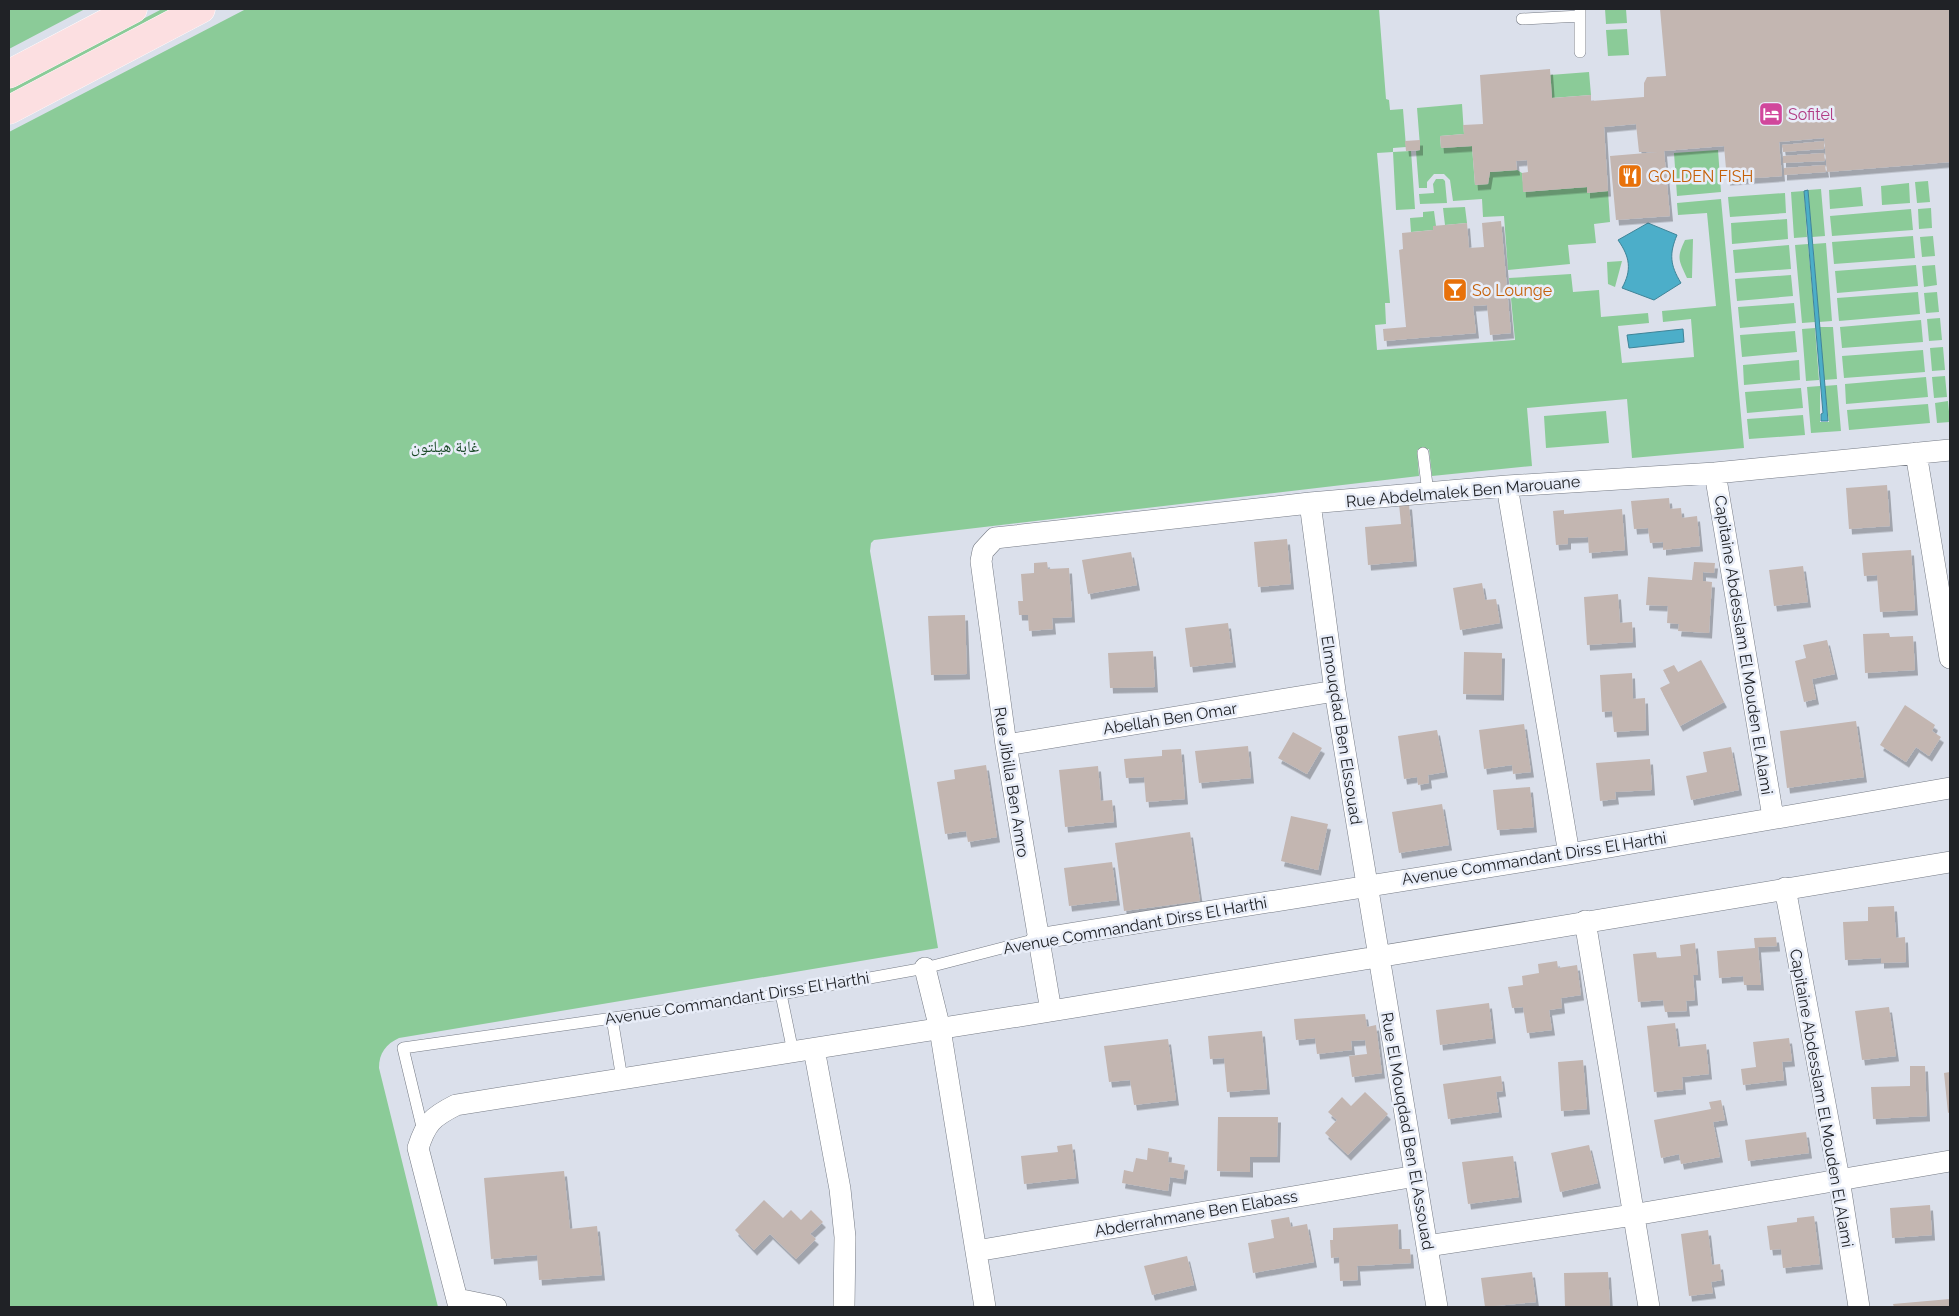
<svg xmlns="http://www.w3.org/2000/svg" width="1959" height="1316" font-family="Raleway,'Noto Naskh Arabic',sans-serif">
  <defs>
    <filter id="shadow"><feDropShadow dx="3" dy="5.5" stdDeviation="0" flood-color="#0004"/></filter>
  </defs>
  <rect width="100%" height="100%" fill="#dbe0eb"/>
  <path fill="#8bcb98" d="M9,9H85L9,49Z
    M162,9H176L9,96V89Z
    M246,9H1379L1386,99L1389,100L1390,110L1403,109L1406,147L1393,148V152L1411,151L1415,209L1396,210L1393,152L1377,153L1390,303H1385L1386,324L1375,325L1377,350L1515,340L1509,278L1571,274L1573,292L1599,290L1601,317L1648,313L1649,323L1618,326L1622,363L1694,357L1691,319L1663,322L1662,311L1716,306L1707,213L1678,215L1677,203L1721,199L1744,448L1632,458L1627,399L1527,408L1532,466L1432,476L1429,449L1417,450L1419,476L874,540L871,543L870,551L938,948L399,1038C386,1044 379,1053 379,1068L438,1307H9V132Z
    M1605,9H1626L1627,23L1606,24Z
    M1627,29L1629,55L1608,56L1606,30Z
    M1589,72L1591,95L1552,98L1550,75Z
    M1462,104L1464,134L1440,136L1441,148L1472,146L1475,185L1488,184L1490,172L1517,170L1522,173L1524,192L1587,187V193L1608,191L1610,222L1594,224L1596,243L1568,245L1570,264L1508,270L1504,216L1483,217L1482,199L1453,201L1450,180L1444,174H1434L1427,182V188H1419L1416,151L1420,150V146L1417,108Z
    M1718,150L1721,192L1677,196L1674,153Z
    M1436,179H1443L1445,181L1447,203L1420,204L1419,194L1434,193L1433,184Z
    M1928,181L1930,202L1917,203L1915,182Z
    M1909,183L1910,203L1882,205L1881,186Z
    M1861,187L1863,206L1830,209L1829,190Z
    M1821,189L1825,236L1812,237L1808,190Z
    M1804,191L1807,237L1794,238L1791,192Z
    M1785,193L1786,213L1730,217L1728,197Z
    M1465,207L1467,223L1445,225L1443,208Z
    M1931,208L1932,228L1919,229L1918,209Z
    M1911,209L1913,230L1832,236L1830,216Z
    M1434,211L1436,226L1433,230L1411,232L1410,218L1423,217V212Z
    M1787,219L1788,239L1732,244L1731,223Z
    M1913,236L1915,258L1834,264L1832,242Z
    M1933,236L1935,256L1922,257L1920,237Z
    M1693,239L1692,278H1687C1679,260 1676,259 1685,240Z
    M1826,243L1832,321L1819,322L1813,244Z
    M1808,244L1815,322L1802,323L1795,245Z
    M1789,245L1791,269L1735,273L1733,250Z
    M1622,261L1615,287L1608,284L1607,262Z
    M1916,265L1918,286L1837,293L1835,271Z
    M1935,265L1937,285L1924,287L1922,266Z
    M1791,275L1793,296L1737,301L1735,279Z
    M1918,292L1920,314L1839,321L1837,298Z
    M1937,292L1939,312L1926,313L1924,293Z
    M1794,303L1796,323L1740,328L1738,307Z
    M1940,318L1942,340L1929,341L1927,319Z
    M1921,320L1923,342L1842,348L1840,327Z
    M1833,327L1837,379L1824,380L1820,327Z
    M1815,328L1819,380L1806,381L1802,329Z
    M1795,331L1797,352L1742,357L1740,335Z
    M1943,347L1945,370L1932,371L1930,348Z
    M1923,350L1925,372L1844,378L1842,356Z
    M1799,360L1800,380L1744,385L1743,365Z
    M1945,376L1947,397L1934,398L1932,377Z
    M1926,377L1928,397L1846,404L1845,384Z
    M1837,385L1841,431L1811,433L1807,387L1820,386V422H1829L1824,386Z
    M1801,388L1803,408L1747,413L1745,392Z
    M1948,401L1950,422L1937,423L1935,403Z
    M1928,404L1930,423L1849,430L1847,410Z
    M1606,411L1609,443L1546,448L1544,416Z
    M1803,415L1805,435L1749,439L1747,419Z"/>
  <path fill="#4caec9" stroke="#3f8498" d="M1808,190L1828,421H1821V414L1823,413L1804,191Z
    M1648,223L1677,235C1669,254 1670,265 1681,283L1654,300L1622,288C1632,270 1630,257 1618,240Z
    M1683,329L1684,342L1629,348L1627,335Z"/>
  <path fill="#c3b6b1" filter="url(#shadow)" d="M1660,9H1950V162L1827,172L1824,138L1779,142L1782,176L1727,180L1724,146L1664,151L1670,216L1616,220L1610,156L1658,152H1639L1636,124L1604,127L1608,191L1587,193V187L1523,192L1522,173L1528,172L1527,160L1516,161L1517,170L1490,172L1488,184L1475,185L1472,146L1441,148L1440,136L1464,134L1463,125L1483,124L1480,75L1550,69L1552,98L1591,95V101L1644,97V83L1647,77L1666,76Z
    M1420,140V150L1406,151L1405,141Z
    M1824,141V149L1783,152L1782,145Z
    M1824,153L1825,161L1783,163V156Z
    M1825,165L1826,172L1784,175V168Z
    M1501,221L1511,333L1490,335L1487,305L1473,306L1476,333L1384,341L1383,329L1406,327L1399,250L1403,249L1402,233L1433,230V226L1467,223L1469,248L1484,247L1482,223Z
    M1887,485L1890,526L1849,529L1846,488Z
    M1669,498L1670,509L1681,508L1682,518L1697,516L1700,546L1663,550V542L1650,543L1648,528L1634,529L1631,501Z
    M1399,504H1409L1414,561L1368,565L1365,527L1401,524Z
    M1622,509L1625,550L1589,553L1588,537L1568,538V544L1556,545L1553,511L1564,510V514Z
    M1287,539L1291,584L1258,587L1254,542Z
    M1911,550L1915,610L1880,612L1877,575L1864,576L1862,553Z
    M1131,552L1137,585L1088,594L1082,560Z
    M1047,562L1048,569L1069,568L1072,617L1052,618L1053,629L1029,631L1028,615H1019L1018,601H1023L1021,574L1034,573V563Z
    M1694,562L1715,563L1714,573L1703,572V581L1712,582L1709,633L1678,631L1679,624L1667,623L1668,606L1646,605L1648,577L1692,580Z
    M1803,566L1808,602L1774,606L1769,570Z
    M1482,583L1485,600L1496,599L1500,623L1460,630L1453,588Z
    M1618,594L1620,623L1632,622L1633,642L1587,645L1584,597Z
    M965,615L967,674L931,675L928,616Z
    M1228,623L1233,662L1190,667L1185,628Z
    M1889,633L1890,637L1913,636L1915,670L1865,673L1863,634Z
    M1827,640L1835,674L1812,679L1816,699L1804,702L1795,661L1806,658L1803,645Z
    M1153,651L1155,687L1110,688L1108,653Z
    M1464,652L1502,653L1501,695L1463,694Z
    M1701,660L1724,702L1680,726L1660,688L1670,683L1663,670L1674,665L1678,672Z
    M1632,673L1633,699L1645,698L1646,730L1614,732L1612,711L1602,712L1600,675Z
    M1905,705L1935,725L1932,731L1941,737L1929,756L1916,747L1906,762L1880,745Z
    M1856,721L1864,777L1787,788L1780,731Z
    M1524,724L1531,772L1513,774L1512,765L1484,769L1479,730Z
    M1437,730L1445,772L1428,775L1429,783L1418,785L1417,777L1404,779L1398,736Z
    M1293,732L1322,748L1307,774L1278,758Z
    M1248,746L1251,778L1199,783L1195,751Z
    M1731,747L1739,790L1691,800L1686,776L1707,772L1703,752Z
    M1181,749L1185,799L1146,802L1144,777L1126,778L1124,759L1162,756V750Z
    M1650,759L1652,790L1615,792L1616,799L1600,801L1596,763Z
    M986,765L997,837L968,842L966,831L945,834L937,782L955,779L954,770Z
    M1098,766L1101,801L1112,800L1114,822L1065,827L1059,770Z
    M1530,787L1534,827L1497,830L1493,790Z
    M1442,804L1449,845L1399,853L1392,812Z
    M1291,816L1328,824L1318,870L1281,861Z
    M1190,832L1200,901L1124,911L1115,843Z
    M1112,862L1117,900L1069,906L1064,868Z
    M1894,906L1896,938L1905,937L1906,962L1881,963V958L1845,960L1843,922L1868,921V907Z
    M1776,937L1777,946L1758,947L1761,985H1744L1743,976L1719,978L1717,951L1755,948L1754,938Z
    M1695,943L1698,975H1693L1695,1000L1686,1001L1687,1011L1665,1012L1663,1000L1638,1002L1633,954L1656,952L1657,958L1681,956L1680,945Z
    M1557,961L1558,968L1577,965L1581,995L1561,998L1562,1008L1549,1010L1552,1030L1527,1033L1523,1007L1512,1008L1508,987L1523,985L1522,976L1539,973L1538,964Z
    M1489,1003L1493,1038L1440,1045L1436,1010Z
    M1889,1007L1896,1056L1862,1060L1855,1011Z
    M1365,1014L1367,1027L1376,1025L1382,1073L1352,1077L1349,1056L1367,1054L1365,1040L1351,1041L1352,1050L1317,1054L1315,1038L1296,1040L1294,1019Z
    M1675,1023L1678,1047L1706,1044L1709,1074L1682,1077L1683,1089L1654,1092L1647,1026Z
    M1262,1031L1267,1089L1227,1092L1224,1058L1210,1059L1208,1036Z
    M1789,1038L1792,1061L1782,1062L1784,1080L1743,1085L1741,1069L1756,1067L1753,1042Z
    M1168,1039L1176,1100L1134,1105L1130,1080L1109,1082L1104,1046Z
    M1583,1060L1587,1109L1561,1111L1558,1062Z
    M1910,1066H1925L1927,1116L1873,1119L1871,1087L1910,1086Z
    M1950,1072V1112L1948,1113L1944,1073Z
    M1501,1076L1503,1091L1496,1092L1499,1112L1448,1119L1443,1084Z
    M1365,1092L1388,1114L1348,1155L1325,1133L1337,1120L1328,1112L1342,1097L1351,1106Z
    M1721,1100L1725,1120L1713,1122L1720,1157L1681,1164L1679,1154L1661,1158L1654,1120L1711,1109L1709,1102Z
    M1218,1117H1278L1277,1157H1250V1172L1217,1171Z
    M1806,1132L1809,1153L1748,1161L1745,1140Z
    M1072,1144L1076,1178L1024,1184L1021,1156L1058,1152L1057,1146Z
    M1589,1145L1598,1183L1560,1192L1551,1153Z
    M1148,1148L1169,1152L1168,1162L1185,1165L1183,1179L1170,1177L1168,1191L1122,1183L1124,1170L1133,1172L1136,1158L1147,1160Z
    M1513,1156L1519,1197L1468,1204L1462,1162Z
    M564,1171L570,1229L597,1226L602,1275L539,1280L537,1255L491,1259L484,1178Z
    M764,1200L783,1218L791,1210L801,1220L811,1210L823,1222L810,1234L816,1239L796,1259L770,1234L754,1250L735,1230Z
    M1930,1205L1932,1235L1892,1238L1890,1208Z
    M1814,1216L1820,1264L1783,1268L1781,1249L1770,1250L1767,1226L1797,1222V1218Z
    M1289,1217L1291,1227L1307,1224L1314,1262L1253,1273L1248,1243L1274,1238L1271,1220Z
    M1398,1224L1399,1249H1410L1411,1263L1357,1266L1358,1280L1340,1281L1339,1257L1331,1258L1330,1240H1333V1228Z
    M1708,1230L1712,1265L1720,1264L1722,1280L1711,1282L1713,1293L1689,1296L1681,1234Z
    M1187,1256L1194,1285L1152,1295L1144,1266Z
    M1532,1272L1536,1302L1485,1307L1481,1278Z
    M1608,1272L1610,1306L1565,1307L1564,1273Z
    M1950,1299V1307H1894L1893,1304Z"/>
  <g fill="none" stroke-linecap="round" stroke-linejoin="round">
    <defs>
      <path id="lane" d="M1522,19L1580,16
        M1580,52V9
        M1423,453L1428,493
        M781,994L793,1052
        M612,1018L622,1079
        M423,1131L403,1048L781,994L925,968L1037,939"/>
      <path id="street" d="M1916,453L1950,658
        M1715,473L1773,817
        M1507,486L1569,854
        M1310,503L1335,691L1437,1307
        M1006,745L1335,691
        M1785,888L1839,1179L1859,1307
        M1585,921L1649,1307
        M1037,939L1569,854L1950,788
        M925,968L940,1029L985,1307
        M1051,1011L1006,745L981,561L983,551L995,538L1310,503L1507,486L1715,473L1950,450
        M814,1049L840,1189L845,1237L844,1307
        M1427,1246L1633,1215L1950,1161
        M976,1251L1416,1176
        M457,1299L496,1307
        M459,1307L418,1148C426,1123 432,1117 456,1105L1051,1011L1950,862"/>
      <path id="primary" d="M9,74L133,9
        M9,110L201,9"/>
    </defs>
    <use href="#lane" stroke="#767b85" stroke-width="12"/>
    <use href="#street" stroke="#767b85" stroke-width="22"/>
    <use href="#primary" stroke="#fff" stroke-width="29"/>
    <use href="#lane" stroke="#fff" stroke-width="11"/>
    <use href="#street" stroke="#fff" stroke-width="21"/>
    <use href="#primary" stroke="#fcdfe1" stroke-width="28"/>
  </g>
  <defs>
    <symbol id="hotel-square" viewBox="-11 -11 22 22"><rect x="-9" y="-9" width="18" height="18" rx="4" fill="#d1479c" stroke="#e8edf8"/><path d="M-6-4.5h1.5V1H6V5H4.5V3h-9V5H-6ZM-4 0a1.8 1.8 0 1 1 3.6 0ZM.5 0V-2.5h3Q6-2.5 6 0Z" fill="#fff"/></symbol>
    <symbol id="restaurant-square" viewBox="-11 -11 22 22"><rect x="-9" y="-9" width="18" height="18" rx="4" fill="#e8710a" stroke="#e8edf8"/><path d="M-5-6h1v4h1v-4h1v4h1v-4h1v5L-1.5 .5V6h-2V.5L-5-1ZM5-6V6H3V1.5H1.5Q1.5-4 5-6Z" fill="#fff"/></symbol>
    <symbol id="bar-square" viewBox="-11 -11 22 22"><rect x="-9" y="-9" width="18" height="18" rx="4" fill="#e8710a" stroke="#e8edf8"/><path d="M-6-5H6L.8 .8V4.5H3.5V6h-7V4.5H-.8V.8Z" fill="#fff"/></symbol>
  </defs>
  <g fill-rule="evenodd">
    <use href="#hotel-square" x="1757" y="100" width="28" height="28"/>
    <use href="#restaurant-square" x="1616" y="162" width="28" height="28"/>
    <use href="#bar-square" x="1441" y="276" width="28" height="28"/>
  </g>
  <g text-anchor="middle" stroke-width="5" stroke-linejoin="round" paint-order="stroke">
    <g font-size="16" fill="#b23c85" stroke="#e8edf8" text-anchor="start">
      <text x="1788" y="120">Sofitel</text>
    </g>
    <g font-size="16" fill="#c56008" stroke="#e8edf8" text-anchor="start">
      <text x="1648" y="182">GOLDEN FISH</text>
      <text x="1472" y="296">So Lounge</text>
    </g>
    <g font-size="16" fill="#1b4a28" stroke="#e8edf8">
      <text x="445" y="452">غابة هيلتون</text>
    </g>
    <g font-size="16" fill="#202226" stroke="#e8edf8">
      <text transform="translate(1463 491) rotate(-5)" y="6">Rue Abdelmalek Ben Marouane</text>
      <text transform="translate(1744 645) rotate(81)" y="6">Capitaine Abdesslam El Mouden El Alami</text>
      <text transform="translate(1170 718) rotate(-9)" y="6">Abellah Ben Omar</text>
      <text transform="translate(1342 730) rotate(81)" y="6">Elmouqdad Ben Elssouad</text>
      <text transform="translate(1012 782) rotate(81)" y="6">Rue Jibilla Ben Amro</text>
      <text transform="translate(1534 858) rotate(-9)" y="6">Avenue Commandant Dirss El Harthi</text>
      <text transform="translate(1135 925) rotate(-10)" y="6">Avenue Commandant Dirss El Harthi</text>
      <text transform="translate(737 998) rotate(-9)" y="6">Avenue Commandant Dirss El Harthi</text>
      <text transform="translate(1822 1098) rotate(80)" y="6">Capitaine Abdesslam El Mouden El Alami</text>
      <text transform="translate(1408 1131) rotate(80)" y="6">Rue El Mouqdad Ben El Assouad</text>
      <text transform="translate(1196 1213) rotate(-10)" y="6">Abderrahmane Ben Elabass</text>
    </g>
  </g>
  <rect width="1959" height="1316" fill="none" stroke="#202226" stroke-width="20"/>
</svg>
